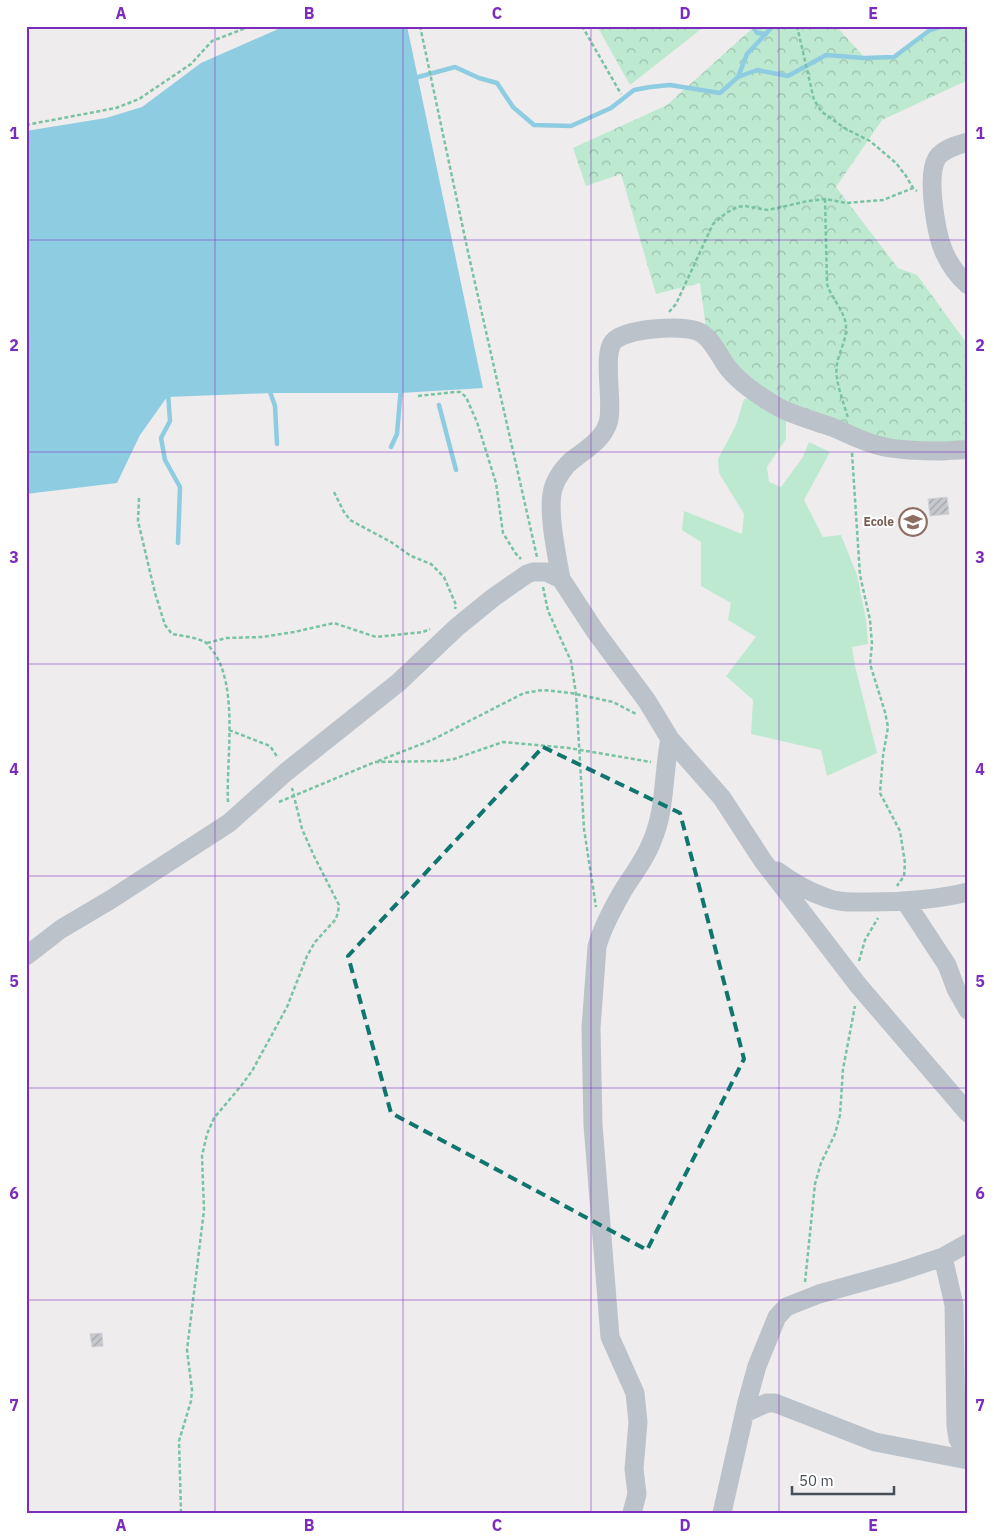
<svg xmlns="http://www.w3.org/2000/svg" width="994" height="1539" font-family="'IBM Plex Sans',sans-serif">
  <defs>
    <pattern id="forest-crowns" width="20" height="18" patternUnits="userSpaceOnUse" patternTransform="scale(1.25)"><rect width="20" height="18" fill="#bde9d1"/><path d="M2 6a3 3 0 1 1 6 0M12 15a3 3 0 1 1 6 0" fill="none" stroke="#9bbfac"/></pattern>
    <pattern id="building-hatch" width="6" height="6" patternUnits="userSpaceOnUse" patternTransform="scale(1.25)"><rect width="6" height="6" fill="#c7c8ce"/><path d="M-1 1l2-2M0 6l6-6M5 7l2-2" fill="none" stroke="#a3a5aa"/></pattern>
  </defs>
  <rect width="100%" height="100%" fill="#eeecec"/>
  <path fill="#bde9d1" d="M769,396L786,408V439L767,467L769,482L781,487L803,457L809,442L830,452L804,500L823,537L841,535L857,575L866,620L868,644L852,647L855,666L877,753L827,776L821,750L751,734L753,700L726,676L756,637L728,620L731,603L701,586V542L682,530L684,511L742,534L744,514L719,473L718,459L736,425L744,399Z"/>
  <path fill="url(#forest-crowns)" d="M597,26H705L630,85Z
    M755,26H834L837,27L865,58L894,57L930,30L943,26H968V80L882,120L836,187L898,268L917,275L968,345V447L861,437L749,386L707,335L700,283L656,294L621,174L586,186L573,148L667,105Z"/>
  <path fill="#8ecce2" d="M285,26H407L483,388L400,393H272L167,397L140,435L117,483L26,494V131L106,118L142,107L201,63Z"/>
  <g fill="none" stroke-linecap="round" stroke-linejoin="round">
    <path stroke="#8ecce2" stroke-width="4.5" d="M753,26L757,33L766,34
      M738,77L757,70L788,76L826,55L864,58L894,57L930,30L943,26
      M411,79L455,67L479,78L497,83L513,107L534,125L571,126L611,108L634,90L650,87L670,85L720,93L738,77L747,54L773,26
      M269,389L275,406L277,444
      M168,393L170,421L161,438L165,460L180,487L178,543
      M439,405L456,470
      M391,447L397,434L401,387"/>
  </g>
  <path fill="url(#building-hatch)" stroke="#d0d2d7" d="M947,497L949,514L930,516L928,499Z
    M102,1333L103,1346L92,1347L90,1334Z"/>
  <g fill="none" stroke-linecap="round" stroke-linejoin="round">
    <path stroke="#79c3a3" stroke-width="2.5" stroke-dasharray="4 2.5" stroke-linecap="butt" d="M420,26L468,252L537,557
      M582,26L621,94
      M797,26L814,100L822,112L846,129L870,141L896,163L906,176L913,188L917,191
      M26,125L116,108L139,99L191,64L212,41L251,26
      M825,199L827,284C831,298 845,311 846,326C847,339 839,352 837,364C834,380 844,403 848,418
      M669,312L676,304L713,224L726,213L737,207L745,206L768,210L808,201L825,199L846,203L883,200L913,188
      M418,396L455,392H460L466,397L477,422L496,483L503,533L516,554L521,559
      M852,453L860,575L870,620L872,644L870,664L885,712L888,727L883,756L880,793L900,831L905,863L904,876L897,886
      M334,492L344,512L350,520L391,542L411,556L431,564L444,577L456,605L455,609
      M139,498L138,521L155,593L165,625L172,634C183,636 195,637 205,642C208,644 210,648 213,651C239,687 226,758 228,802
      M543,587L548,611L571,661L576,694L584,829L596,907
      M207,643L226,638L262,637L294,632L334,623L376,637L423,632L430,629
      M229,730L270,746L278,758
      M378,761L432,740L524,693L543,690L571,693L613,702L636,714
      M279,802L375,762L441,761L454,759L503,742L569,748L651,762
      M859,961L865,940L878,918
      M805,1282L815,1184L821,1163L835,1134L840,1115L843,1069L855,1006
      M181,1513L179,1441L191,1401L192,1390L187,1350L204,1210L202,1156L207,1134L214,1118L241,1086L252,1071L287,1007L307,956L315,942L336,919L338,912L339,905L314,856L302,829L292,788"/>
    <path stroke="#bbc2ca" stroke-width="19" d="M968,142C957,145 943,149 937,158C926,176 936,235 945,254C950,265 959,277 968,285
      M561,579C557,556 547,511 553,489C556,478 565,465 575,458C587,449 603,439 608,423C614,404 602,355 613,342C624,328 681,325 697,331C711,336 719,356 728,368C736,378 746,386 756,393C767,400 777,408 789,412C803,418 817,422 832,427C849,434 866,444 885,447C900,450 926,451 941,451C950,451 959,449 968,450
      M777,871C792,882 809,892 827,898C840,903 855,902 869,902C902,902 935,900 968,892
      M905,901L947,965L956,989L968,1010
      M26,956L61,929L110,900L229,823L286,772L399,682L457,627L494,597L527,574L533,572H546L561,579L595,631L647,701L670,739L722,798L763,861L858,985L968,1113
      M943,1257L954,1305L956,1426L958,1439L968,1457
      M745,1413L767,1403H775L875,1442L968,1460
      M632,1513L637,1494L634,1469L638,1422L635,1393L610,1337L593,1125L591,1028L597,947C601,930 612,910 621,894C631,876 645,861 652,841C666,809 663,773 670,739
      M722,1513L747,1402L757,1366L777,1317L786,1307L819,1294L898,1272L943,1257L968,1243"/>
  </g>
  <path fill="none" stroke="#0f766e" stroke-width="4" stroke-dasharray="10 6" stroke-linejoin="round" d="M543,747L680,813L744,1059L647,1250L391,1113L348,956Z"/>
  <path fill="none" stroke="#7b2cbf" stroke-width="1" stroke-opacity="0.55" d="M215,26V1513M403,26V1513M591,26V1513M779,26V1513M26,240H968M26,452H968M26,664H968M26,876H968M26,1088H968M26,1300H968"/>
  <defs>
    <symbol id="school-ring" viewBox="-11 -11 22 22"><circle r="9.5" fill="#fff" stroke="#8d6e63" stroke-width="1.5"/><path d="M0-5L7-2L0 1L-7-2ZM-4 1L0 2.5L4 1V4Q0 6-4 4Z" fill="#8d6e63"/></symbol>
  </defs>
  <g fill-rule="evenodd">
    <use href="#school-ring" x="897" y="506" width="32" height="32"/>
  </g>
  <g text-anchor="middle" stroke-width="4" stroke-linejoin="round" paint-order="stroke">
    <g font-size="12" font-weight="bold" fill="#785e54" stroke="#fff" text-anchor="end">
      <text x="894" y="526">Ecole</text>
    </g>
  </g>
  <rect width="994" height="1539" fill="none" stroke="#ffffff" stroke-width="55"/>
  <path d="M792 1486v8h102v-8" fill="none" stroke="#464e57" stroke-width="2.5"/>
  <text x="799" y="1486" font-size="15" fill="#464e57" stroke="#ffffff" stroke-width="4" paint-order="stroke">50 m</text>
  <rect x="28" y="28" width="938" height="1484" fill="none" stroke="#7b2cbf" stroke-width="2"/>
  <g font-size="16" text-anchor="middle" font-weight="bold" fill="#7b2cbf">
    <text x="121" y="19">A</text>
    <text x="309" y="19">B</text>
    <text x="497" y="19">C</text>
    <text x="685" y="19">D</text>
    <text x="873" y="19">E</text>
    <text x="14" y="139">1</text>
    <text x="980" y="139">1</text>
    <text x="14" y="351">2</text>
    <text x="980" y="351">2</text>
    <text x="14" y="563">3</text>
    <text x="980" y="563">3</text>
    <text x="14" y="775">4</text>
    <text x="980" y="775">4</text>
    <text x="14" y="987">5</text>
    <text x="980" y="987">5</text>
    <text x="14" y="1199">6</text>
    <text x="980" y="1199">6</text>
    <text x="14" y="1411">7</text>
    <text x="980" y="1411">7</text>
    <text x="121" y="1531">A</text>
    <text x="309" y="1531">B</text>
    <text x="497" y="1531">C</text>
    <text x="685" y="1531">D</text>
    <text x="873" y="1531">E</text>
  </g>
</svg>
